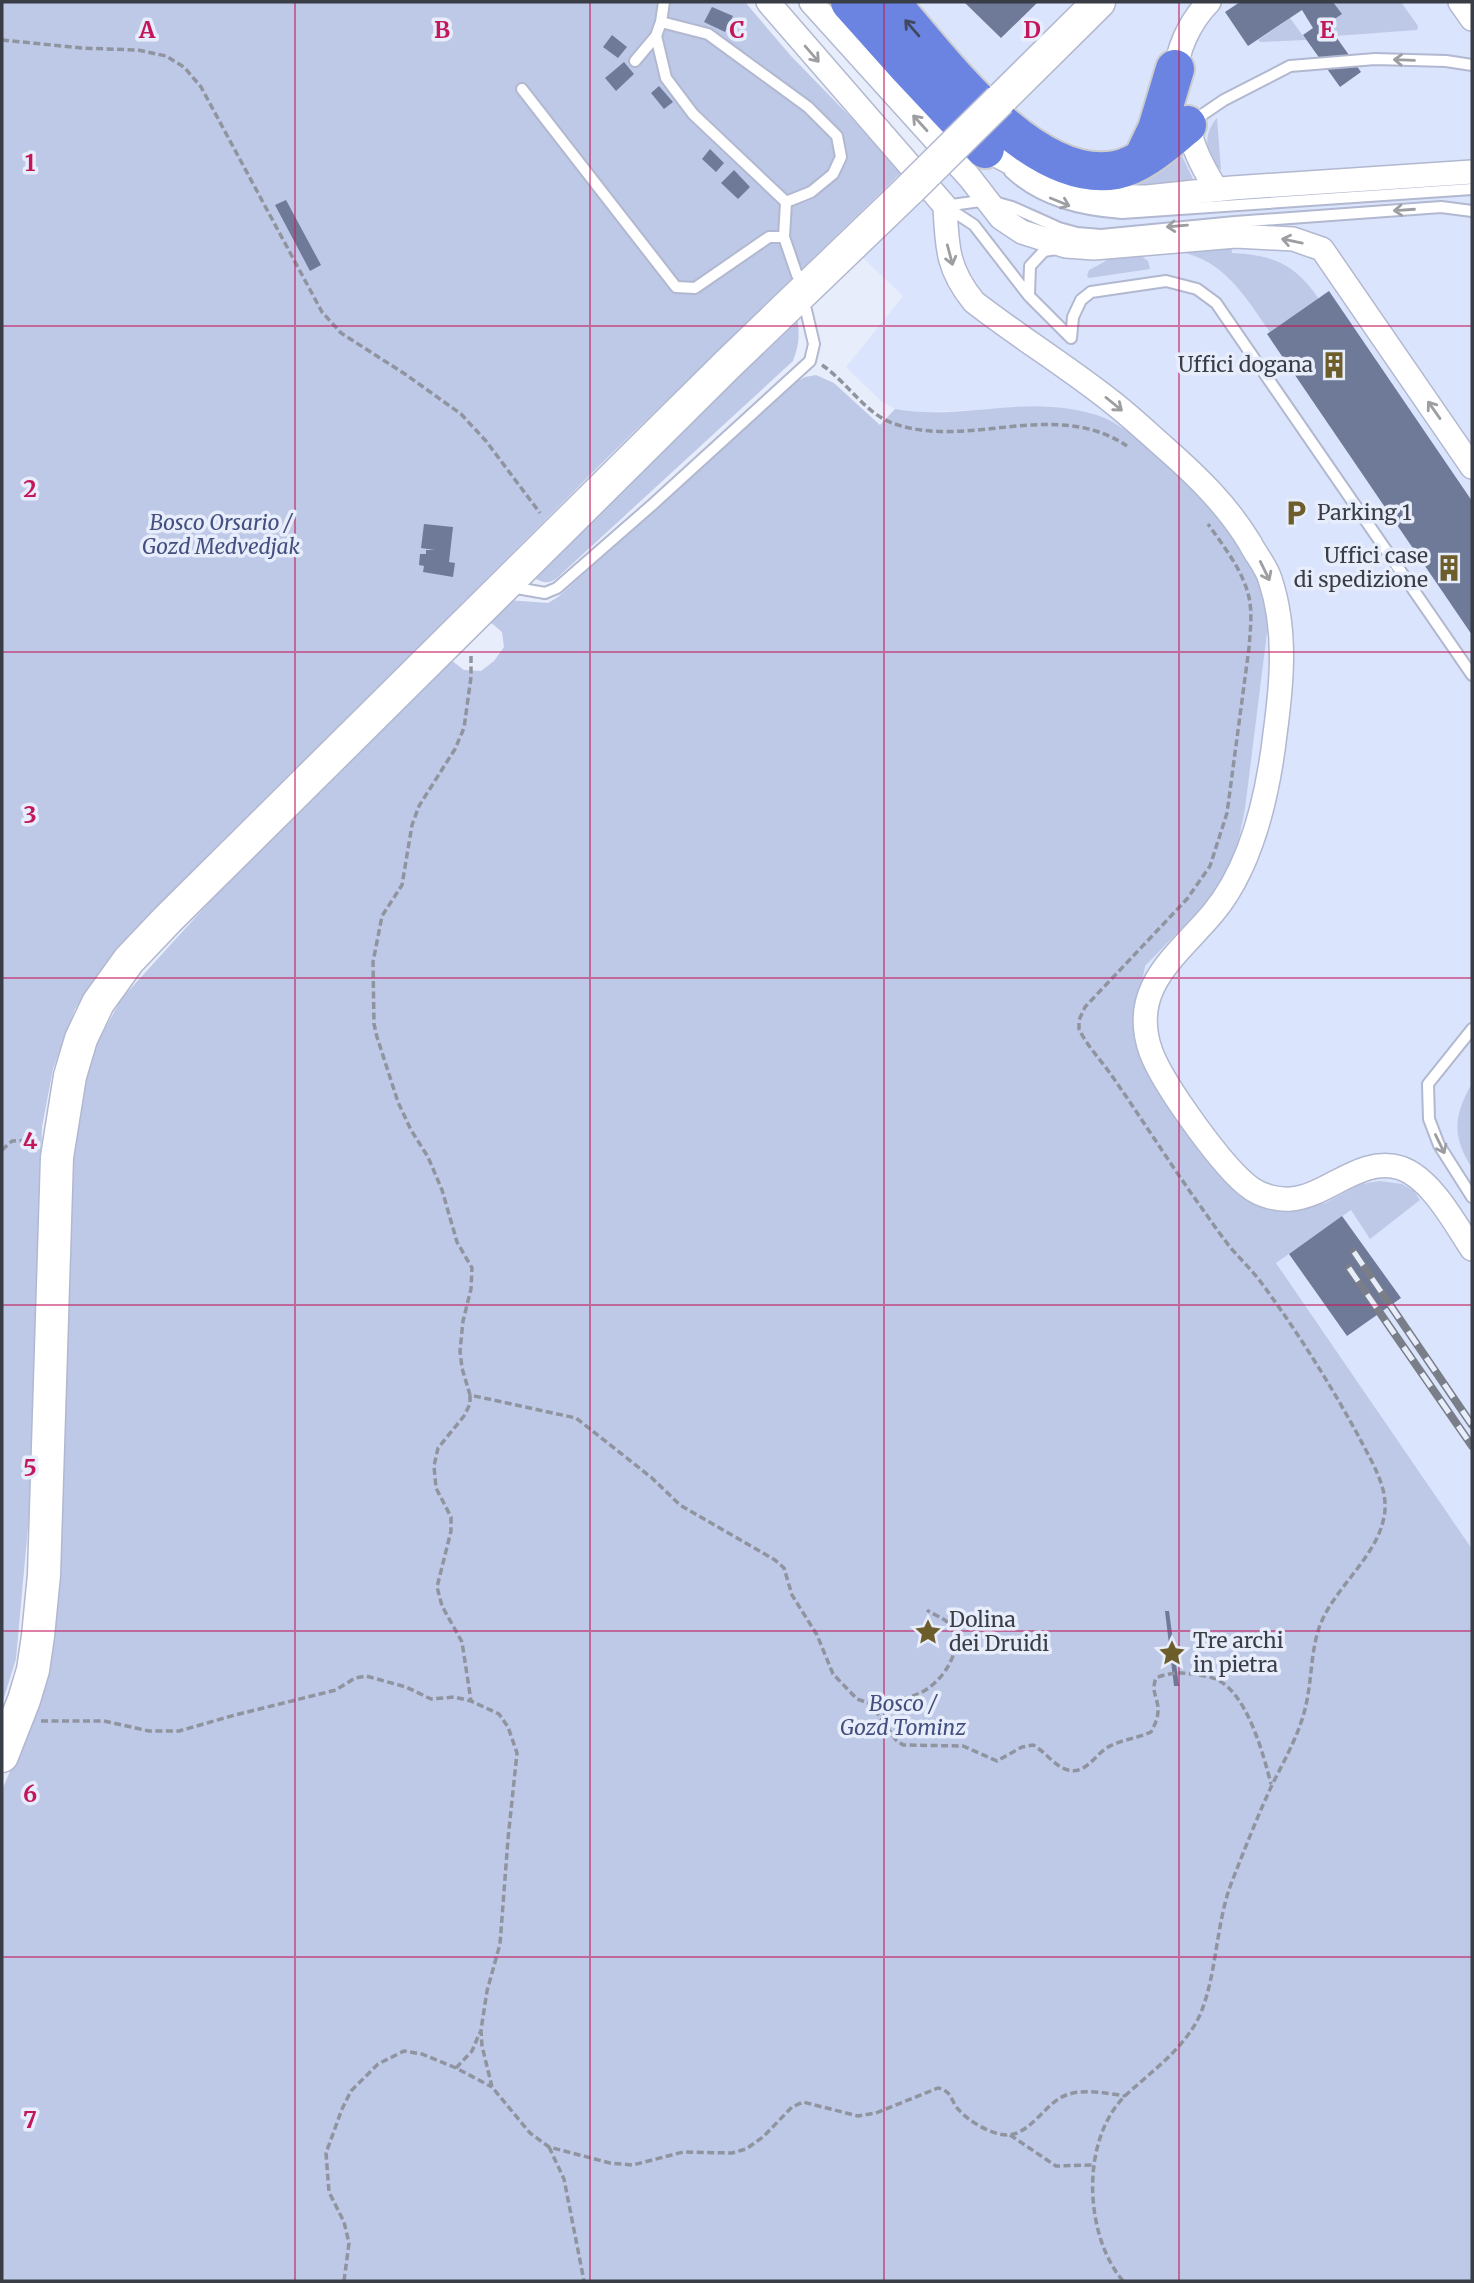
<svg xmlns="http://www.w3.org/2000/svg" width="1474" height="2283" font-family="Merriweather,serif">
  <rect width="100%" height="100%" fill="#e8edfb"/>
  <path fill="#dbe4fd" d="M911,2H1075L989,89Z
    M1119,2H1472V1549L1102,1010L1207,902L1245,809L1267,633L1268,610L1158,457L1106,419L1072,409L1045,406L915,413L895,409L882,402L846,367L903,296L861,256Z"/>
  <path fill="#bec9e8" d="M2,2H745L791,56L903,171L601,464L111,957L75,1009L53,1069L42,1127L29,1516L16,1659L2,1704Z
    M1333,2H1401L1418,26L1417,30L1335,36L1327,24L1341,14Z
    M1290,18L1306,40L1260,42L1258,40Z
    M1217,118L1221,170C1205,156 1202,135 1217,118Z
    M1181,154L1193,179L1133,189L1095,185Z
    M1231,245L1232,253C1273,255 1295,264 1319,299L1270,332C1244,295 1223,258 1175,251Z
    M1136,252L1148,261L1150,269L1089,278L1087,276L1089,270L1104,262L1113,253Z
    M797,317C800,334 799,345 793,361L557,578C549,584 544,583 536,579L535,572Z
    M816,375L834,383L880,425L895,409C953,420 1012,399 1071,409C1082,411 1096,414 1107,419C1159,446 1240,531 1261,586C1267,601 1268,616 1267,633L1245,809L1238,843L1227,872L1207,902L1145,966L1136,1015L1224,1172L1298,1209L1325,1203L1361,1184L1380,1181L1402,1184L1414,1191L1420,1200L1370,1239L1351,1210L1276,1263L1472,1549V2281H2V1790L14,1762L55,1586L74,1159L87,1074L99,1039L122,998L349,749L447,657L464,670L481,671L494,661L504,647L502,632L488,620L508,600L548,603L558,597L796,382L805,377Z
    M1472,1083V1164L1470,1165C1451,1133 1455,1114 1472,1083Z"/>
  <path fill="#6f7998" d="M964,2H1038L1001,38Z
    M1240,2H1333L1342,14L1327,24L1361,72L1340,87L1303,35L1313,28L1302,10L1248,46L1225,12Z
    M712,7L733,16L725,32L704,22Z
    M612,35L627,47L618,58L603,47Z
    M624,62L634,74L616,91L605,78Z
    M659,86L673,102L664,109L651,93Z
    M710,149L724,163L716,172L702,159Z
    M734,170L750,187L738,199L721,183Z
    M286,200L321,265L310,271L275,205Z
    M1329,291L1472,501V635L1267,334Z
    M424,524L453,527L449,562L455,563L453,577L423,572L424,566L419,565L420,554H426V550H435L421,548Z
    M1342,1216L1401,1298L1347,1336L1289,1254Z
    M1165,1611H1169L1179,1686H1174Z"/>
  <g fill="none" stroke-linecap="round" stroke-linejoin="round">
    <defs>
      <path id="lane" d="M664,2L661,22L656,36L666,78L693,114L786,202L784,237L797,275
        M661,22L708,34L808,107L837,136L841,157L833,174L811,192L786,202
        M635,61L656,36
        M522,89L676,287L695,288L769,237H784
        M1193,121L1224,100L1290,66L1375,59L1446,61L1472,65
        M1010,172C1041,201 1082,210 1122,213L1472,189
        M1029,294L1030,266L1044,251L1056,249
        M1071,338L1029,296L974,225L945,206L987,200L1012,207L1059,228L1077,233L1101,235L1235,222L1441,207L1472,211
        M1071,338L1073,317L1081,300L1091,292L1166,281L1197,289L1216,303L1472,675
        M511,587L545,593L557,588L652,505L810,361L814,344L806,310
        M1472,1029L1428,1084L1429,1119L1439,1145L1472,1197"/>
      <path id="street" d="M768,2L945,206C947,247 947,269 974,302C1019,337 1068,367 1112,402C1130,416 1147,432 1164,447C1197,476 1227,505 1250,543C1256,555 1266,566 1270,579C1287,630 1282,682 1275,734C1268,794 1253,865 1213,913C1177,956 1128,988 1151,1052C1163,1084 1224,1170 1252,1189C1262,1196 1278,1200 1291,1199C1328,1196 1361,1155 1401,1168C1432,1179 1455,1224 1472,1249
        M811,2L970,178L1001,218L1022,232L1066,246L1094,248L1236,236L1293,239L1322,249L1472,467
        M1460,2L1472,19
        M1177,81C1173,54 1191,20 1209,2
        M1185,118C1194,149 1199,161 1216,189
        M985,149L1054,186L1076,193L1097,197H1147L1232,188L1472,172"/>
      <path id="secondary" d="M1000,100L1099,2
        M2,1756L24,1700L33,1670L38,1636L44,1575L57,1157L70,1076L81,1039L98,1003L129,960L168,919L728,364L910,189"/>
      <path id="highway" d="M850,2L909,68L985,149
        M890,2C939,58 1031,186 1116,170C1142,165 1167,141 1187,125
        M1143,158L1157,129L1175,69"/>
    </defs>
    <use href="#lane" stroke="#b1b8d0" stroke-width="14"/>
    <use href="#street" stroke="#b1b8d0" stroke-width="26"/>
    <use href="#secondary" stroke="#b1b8d0" stroke-width="35"/>
    <use href="#highway" stroke="#cccdcf" stroke-width="42"/>
    <path stroke="#8f949f" stroke-width="3.5" stroke-dasharray="7 3.5" stroke-linecap="butt" d="M2,40L82,48L138,50L166,56L184,67L201,87L322,312L341,333L405,374L461,414L486,441L540,513
      M822,365C847,382 864,412 892,423C969,451 1054,397 1127,446
      M471,656V677L464,728L455,749L419,806L412,825L402,885L382,916L373,962L374,1024L377,1037L398,1102L411,1130L428,1157L442,1190L457,1242L472,1268L471,1289L463,1321L460,1351L462,1368L470,1395L576,1418L652,1478L680,1505L775,1560L784,1568L792,1595L817,1635L833,1674L857,1699L871,1704L896,1740L903,1745L963,1746L997,1761L1022,1747L1033,1745C1045,1751 1055,1767 1068,1770C1085,1774 1093,1758 1105,1749C1118,1740 1136,1739 1151,1732C1168,1702 1148,1698 1156,1678C1169,1672 1185,1672 1199,1675C1204,1676 1211,1677 1216,1679C1247,1693 1263,1753 1271,1784
      M2,1150L12,1141L33,1140
      M470,1395V1404L464,1416L438,1448L434,1466L436,1488L451,1517V1531L437,1587L442,1606L462,1642L471,1701
      M871,1704C887,1702 905,1700 920,1693C943,1683 970,1643 946,1621C941,1617 932,1614 927,1610
      M41,1721H104L149,1731H179L235,1715L336,1690L355,1678L366,1676L406,1687L431,1699L454,1697L471,1701L499,1714L508,1727L517,1753L508,1839L500,1944L487,1991L481,2030L482,2046L492,2087L530,2133L549,2147L610,2163L633,2165L683,2152L732,2153L746,2149L763,2137L792,2107L803,2102L858,2116L876,2113L938,2088C953,2091 950,2101 959,2110C968,2121 992,2135 1007,2135C1028,2135 1043,2108 1060,2098C1079,2087 1105,2093 1125,2096
      M456,2068L472,2051L480,2032
      M1010,2135L1056,2166L1093,2165
      M549,2147L564,2179L584,2281
      M344,2281L349,2243L344,2222L329,2192L326,2153L342,2109L351,2091L378,2064L404,2051L422,2054L456,2068L492,2087
      M1123,2281C1084,2235 1080,2139 1126,2095C1153,2070 1188,2046 1202,2010C1217,1970 1216,1925 1231,1884C1244,1851 1257,1817 1272,1785C1284,1761 1297,1738 1304,1713C1312,1685 1310,1655 1319,1628C1333,1588 1376,1559 1384,1517C1390,1489 1371,1461 1359,1437C1330,1384 1299,1334 1263,1285C1253,1271 1241,1260 1230,1247C1220,1234 1210,1220 1201,1207C1170,1164 1142,1119 1112,1076C1101,1060 1087,1046 1079,1029V1020L1085,1007L1187,899L1210,866L1227,813L1249,648C1250,633 1252,618 1250,603C1246,574 1224,547 1208,524"/>
    <use href="#lane" stroke="#fff" stroke-width="10"/>
    <use href="#street" stroke="#fff" stroke-width="23"/>
    <use href="#secondary" stroke="#fff" stroke-width="32"/>
    <use href="#highway" stroke="#6c84e1" stroke-width="38"/>
    <defs>
      <path id="rail" d="M1354,1252L1472,1425
        M1349,1268L1472,1446"/>
    </defs>
    <use href="#rail" stroke="#797e89" stroke-width="8"/>
    <use href="#rail" stroke="#e8edfb" stroke-width="5" stroke-dasharray="16" stroke-linecap="butt"/>
    <defs>
      <path id="secondary-bridge" d="M910,189L1000,100"/>
    </defs>
    <use href="#secondary-bridge" stroke="#b1b8d0" stroke-width="35" stroke-linecap="butt"/>
    <use href="#secondary-bridge" stroke="#fff" stroke-width="32"/>
  </g>
  <defs><path id="oneway-shaft" d="M-6 0H5M1.5-3L5.5 0L1.5 3" fill="none" stroke-width="1.6" stroke-linecap="round" stroke-linejoin="round" transform="scale(1.75)"/></defs>
  <use stroke="#41485d" href="#oneway-shaft" transform="translate(912 28) rotate(-131)"/>
  <g stroke="#9c9ea2">
    <use href="#oneway-shaft" transform="translate(812 54) rotate(49)"/>
    <use href="#oneway-shaft" transform="translate(1404 60) rotate(-178)"/>
    <use href="#oneway-shaft" transform="translate(920 123) rotate(-132)"/>
    <use href="#oneway-shaft" transform="translate(1060 202) rotate(22)"/>
    <use href="#oneway-shaft" transform="translate(1404 210) rotate(176)"/>
    <use href="#oneway-shaft" transform="translate(1177 226) rotate(175)"/>
    <use href="#oneway-shaft" transform="translate(1292 241) rotate(-168)"/>
    <use href="#oneway-shaft" transform="translate(950 255) rotate(75)"/>
    <use href="#oneway-shaft" transform="translate(1114 404) rotate(39)"/>
    <use href="#oneway-shaft" transform="translate(1434 410) rotate(-125)"/>
    <use href="#oneway-shaft" transform="translate(1265 571) rotate(64)"/>
    <use href="#oneway-shaft" transform="translate(1440 1144) rotate(64)"/>
  </g>
  <path fill="none" stroke="#c2185b" stroke-width="2" stroke-opacity="0.55" d="M295,2V2281M590,2V2281M884,2V2281M1179,2V2281M2,326H1472M2,652H1472M2,978H1472M2,1305H1472M2,1631H1472M2,1957H1472"/>
  <defs>
    <symbol id="building-bare" viewBox="-9 -9 18 18"><path d="M-4-6H4V6H1V3H-1V6H-4ZM-2.5-4.3h1.7v1.8h-1.7ZM.8-4.3h1.7v1.8H.8ZM-2.5-1h1.7V.8h-1.7ZM.8-1h1.7V.8H.8Z" fill="#6d5d2a" stroke="#e8edfb" stroke-width="2.5" paint-order="stroke"/></symbol>
    <symbol id="parking-bare" viewBox="-9 -9 18 18"><path d="M-3.5-5.5H1a3.5 3.5 0 0 1 0 7H-1V5.5H-3.5ZM-1-3.4V-.6H.8a1.4 1.4 0 0 0 0-2.8Z" fill="#6d5d2a" stroke="#e8edfb" stroke-width="2.5" paint-order="stroke"/></symbol>
    <symbol id="sight-bare" viewBox="-9 -9 18 18"><path d="M0-6L1.8-2.2L6-1.7L2.9 1.2L3.7 5.4L0 3.3L-3.7 5.4L-2.9 1.2L-6-1.7L-1.8-2.2Z" fill="#6d5d2a" stroke="#e8edfb" stroke-width="2.5" paint-order="stroke"/></symbol>
  </defs>
  <g fill-rule="evenodd">
    <use href="#building-bare" x="1315" y="346" width="38" height="38"/>
    <use href="#parking-bare" x="1277" y="494" width="38" height="38"/>
    <use href="#building-bare" x="1430" y="549" width="38" height="38"/>
    <use href="#sight-bare" x="909" y="1613" width="38" height="38"/>
    <use href="#sight-bare" x="1153" y="1634" width="38" height="38"/>
  </g>
  <g text-anchor="middle" stroke-width="7" stroke-linejoin="round" paint-order="stroke">
    <g font-size="21" fill="#393d46" stroke="#e8edfb" text-anchor="start">
      <text x="1313" y="372" text-anchor="end">Uffici dogana</text>
      <text x="1317" y="520">Parking 1</text>
      <text x="1428" y="563" text-anchor="end">Uffici case<tspan x="1428" dy="24">di spedizione</tspan></text>
      <text x="949" y="1627">Dolina<tspan x="949" dy="24">dei Druidi</tspan></text>
      <text x="1193" y="1648">Tre archi<tspan x="1193" dy="24">in pietra</tspan></text>
    </g>
    <g font-size="21" font-style="italic" fill="#43507f" stroke="#e8edfb">
      <text x="221" y="530">Bosco Orsario /<tspan x="221" dy="24">Gozd Medvedjak</tspan></text>
      <text x="903" y="1711">Bosco /<tspan x="903" dy="24">Gozd Tominz</tspan></text>
    </g>
  </g>
  <g font-size="23" text-anchor="middle" font-weight="bold" fill="#c2185b" stroke="#e8edfb" stroke-width="7" stroke-linejoin="round" paint-order="stroke">
    <text x="147" y="38">A</text>
    <text x="442" y="38">B</text>
    <text x="737" y="38">C</text>
    <text x="1032" y="38">D</text>
    <text x="1327" y="38">E</text>
    <text x="30" y="171">1</text>
    <text x="30" y="497">2</text>
    <text x="30" y="823">3</text>
    <text x="30" y="1149">4</text>
    <text x="30" y="1476">5</text>
    <text x="30" y="1802">6</text>
    <text x="30" y="2128">7</text>
  </g>
  <rect width="1474" height="2283" fill="none" stroke="#393d46" stroke-width="7"/>
</svg>
